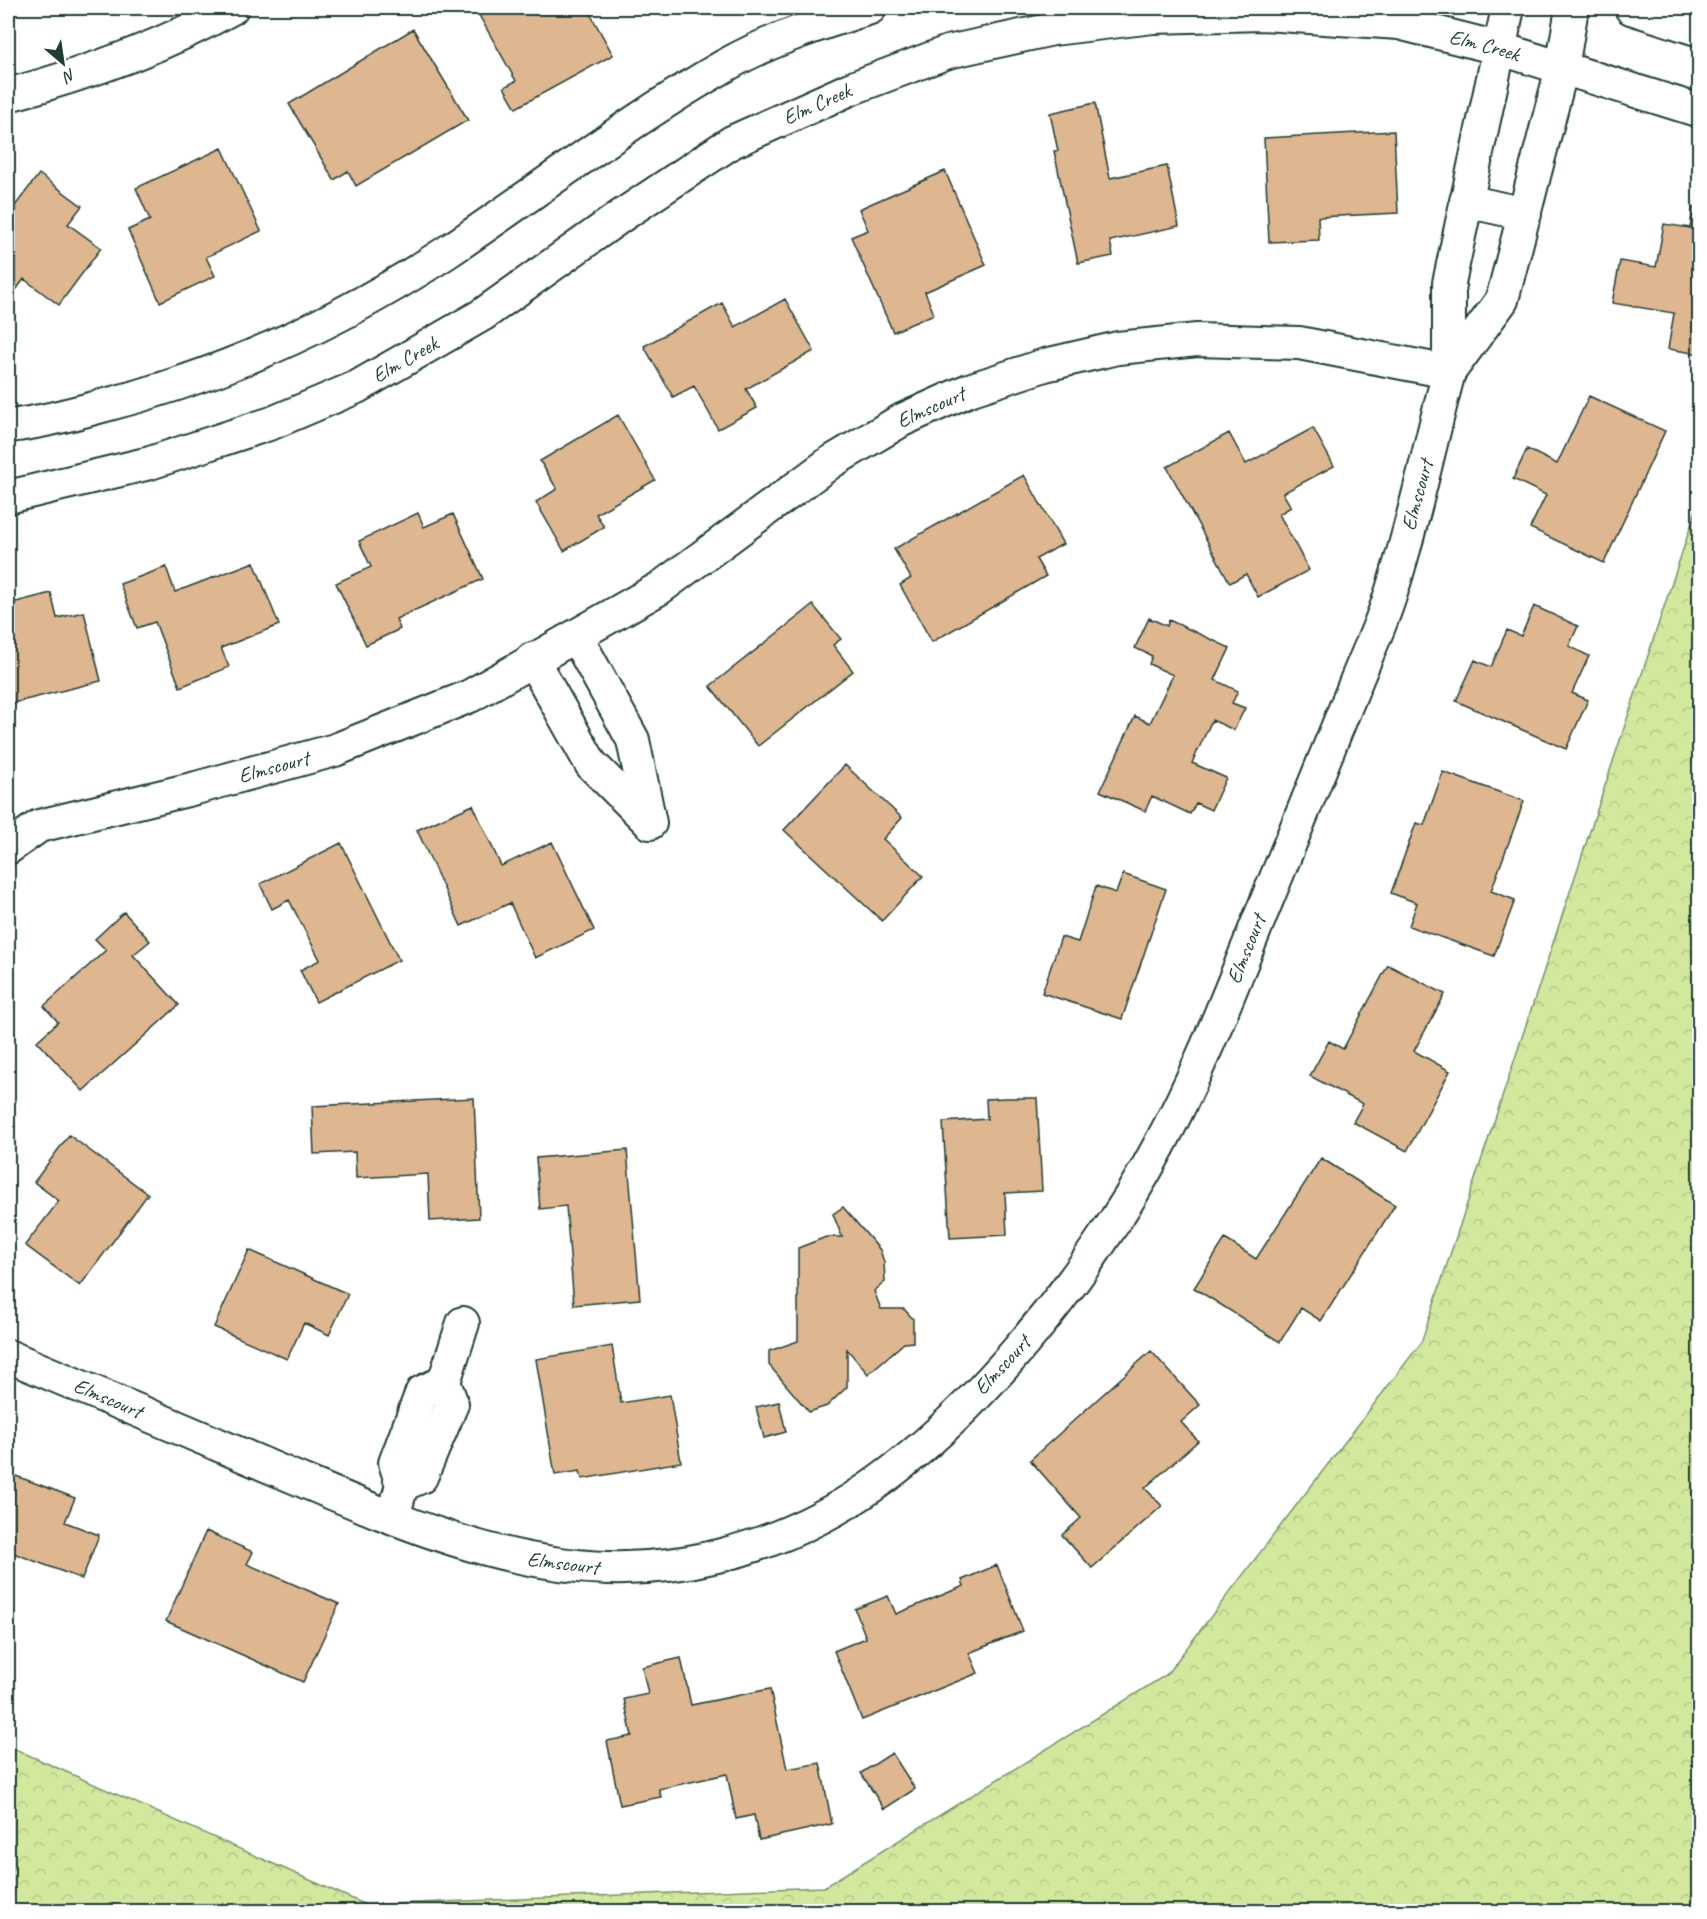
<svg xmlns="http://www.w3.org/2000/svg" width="1707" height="1919" font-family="Caveat,sans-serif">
  <defs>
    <pattern id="forest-crowns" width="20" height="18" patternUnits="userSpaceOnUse" patternTransform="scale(1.5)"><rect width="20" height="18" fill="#d1e89d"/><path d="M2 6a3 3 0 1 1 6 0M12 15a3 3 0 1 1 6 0" fill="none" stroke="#b3c888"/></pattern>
  </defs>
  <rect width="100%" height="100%" fill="#fff"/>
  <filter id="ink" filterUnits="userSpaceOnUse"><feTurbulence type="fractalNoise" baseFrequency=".0167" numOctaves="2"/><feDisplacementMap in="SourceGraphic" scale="12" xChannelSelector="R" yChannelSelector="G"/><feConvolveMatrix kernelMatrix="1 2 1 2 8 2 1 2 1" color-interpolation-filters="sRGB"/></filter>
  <g filter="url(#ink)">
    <path fill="url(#forest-crowns)" stroke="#789268" stroke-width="1.5" d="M1699,501V1911H8V1746L366,1905L824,1887L1166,1675L1421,1343Z"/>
    <path fill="#deb68f" stroke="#1f3d34" stroke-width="1.5" d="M475,8H587L613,55L516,108L504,87L516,81Z
      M413,29L468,120L356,186L348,171L334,180L289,104Z
      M1095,103L1110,178L1167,166L1179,226L1110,241L1113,256L1078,263L1054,151H1058L1050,113Z
      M1394,131L1398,213L1318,217L1319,240L1269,242L1264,138Z
      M222,148L261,231L206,257L215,276L160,302L128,230L150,220L136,188Z
      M945,171L986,265L925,292L934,314L893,332L851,237L868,230L859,209Z
      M39,174L82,206L68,224L101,248L59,305L24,279L8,301V200L15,206Z
      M1693,208L1700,209V354L1668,349L1674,313L1612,303L1620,261L1656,267L1664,224L1690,228Z
      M785,299L814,351L746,389L757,408L718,429L694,386L673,397L644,346L722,303L735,327Z
      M1589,396L1665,431L1604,563L1530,528L1546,495L1513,479L1527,449L1557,464Z
      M618,415L655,480L596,514L604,527L564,551L536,502L557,489L540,461Z
      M1313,428L1334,466L1283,493L1291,507L1279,514L1309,570L1258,597L1246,574L1230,583L1167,467L1229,433L1246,464Z
      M1024,475L1063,544L1036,559L1046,576L932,642L900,585L911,578L894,549Z
      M418,513L424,527L453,514L483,579L396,619L400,629L366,645L336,583L371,567L359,541Z
      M254,562L279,625L221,648L229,667L180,687L155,622L137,628L120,584L166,567L175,592Z
      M51,593L57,618L84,612L101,681L9,704L8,604Z
      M813,605L841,639L833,645L853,671L758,746L710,686Z
      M1534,606L1578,626L1569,646L1589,656L1572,693L1588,700L1566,749L1456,701L1475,660L1491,667L1507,630L1521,636Z
      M1149,618L1167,626L1169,620L1230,648L1215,680L1238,691L1232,703L1245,708L1234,730L1212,720L1192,763L1226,778L1211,810L1196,803L1190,814L1152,796L1145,811L1100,791L1135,716L1150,723L1173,675L1149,664L1152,656L1135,648Z
      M845,765L902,818L883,839L923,876L882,921L784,830Z
      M1443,772L1524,801L1491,891L1515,900L1494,956L1409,926L1417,903L1391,893L1416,823L1424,825Z
      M473,805L501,866L552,842L594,930L535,958L510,903L461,926L417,830Z
      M341,843L399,960L316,1002L300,970L320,960L289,900L272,909L260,884Z
      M1123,874L1166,889L1122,1019L1042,993L1061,937L1078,942L1096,886L1116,893Z
      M124,912L150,941L133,955L179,1005L83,1091L37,1041L58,1022L44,1006L106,950L95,939Z
      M1388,965L1445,994L1414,1051L1450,1071L1407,1151L1353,1122L1363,1104L1310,1076L1329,1041L1343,1049Z
      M474,1098L479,1218L430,1221L428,1174L356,1178L355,1152L314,1154L312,1106Z
      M1006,1098H1037L1042,1191L1005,1193L1007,1235L950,1238L943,1122L987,1119L986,1099Z
      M69,1135L148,1194L80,1286L25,1245L59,1201L34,1182Z
      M627,1150L640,1299L574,1305L566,1206L540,1209L536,1158Z
      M1321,1158L1395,1205L1321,1321L1301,1308L1280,1342L1194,1288L1225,1239L1256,1259Z
      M843,1207L880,1250L884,1262L885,1282L874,1291L881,1309H904L913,1319V1342L904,1343L868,1374L847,1349V1387L827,1406L809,1412L769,1365V1351L798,1341V1248L826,1237H842L833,1214Z
      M249,1250L348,1294L329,1335L304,1323L287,1359L214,1327Z
      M612,1346L621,1403L670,1395L681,1462L582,1479L580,1471L555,1475L536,1359Z
      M1151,1351L1200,1405L1181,1422L1198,1441L1145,1488L1162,1506L1092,1568L1062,1535L1081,1518L1030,1460Z
      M779,1402L786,1432L764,1438L756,1407Z
      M8,1473L75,1498L65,1522L99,1535L82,1579L8,1551Z
      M206,1531L253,1552L247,1564L339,1604L303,1682L166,1621Z
      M997,1565L1023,1631L969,1653L978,1673L862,1720L834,1651L866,1638L855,1609L888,1596L896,1614L964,1586L962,1580Z
      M681,1658L691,1705L770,1689L787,1769L820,1763L832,1824L759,1840L754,1815L736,1819L727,1774L659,1789L661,1797L620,1805L607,1741L632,1736L624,1699L648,1694L642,1667Z
      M892,1753L915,1789L884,1809L861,1773Z"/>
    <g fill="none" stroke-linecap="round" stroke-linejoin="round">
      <defs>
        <g id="minor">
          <path d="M1631,8L1700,30"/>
          <path d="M8,95C86,74 161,48 232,8"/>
          <path d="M1466,201L1525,214"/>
          <path d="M1449,372L1502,300L1562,68L1572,8"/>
          <path d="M1449,372V283L1508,8"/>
          <path d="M8,426C38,423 68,415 98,407C222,376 340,322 447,252C540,190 628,121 726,65C770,40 822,23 870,8"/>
          <path id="s1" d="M8,497L150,463L272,423L357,387L482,315L621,216L732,142L850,89L948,52L1053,29L1153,17L1262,14L1399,23L1498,48L1700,111"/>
          <path d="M532,659L591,764L650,823L633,740L576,636"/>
          <path id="s2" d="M8,848L39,826L196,788L335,750L470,696L660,588L831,462L902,420L969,390L1045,365L1118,348L1197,340L1299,343L1449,372C1429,446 1414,523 1390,596C1380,628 1365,658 1353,689C1328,750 1303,811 1278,873C1240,964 1206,1059 1159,1146C1091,1275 952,1450 821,1517C756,1551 681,1570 608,1568C493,1565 387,1516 282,1472C191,1433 99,1394 8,1356"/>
          <path d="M402,1485L421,1477L452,1404L444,1382L463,1323"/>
          <path d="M396,1506L402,1485L395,1463L422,1392L444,1382"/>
        </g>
      </defs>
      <use href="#minor" stroke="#1f3d34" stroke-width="36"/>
      <use href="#minor" stroke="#fff" stroke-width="32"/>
    </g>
  </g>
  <g text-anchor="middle" stroke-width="4.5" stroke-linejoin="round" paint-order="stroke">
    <g font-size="21" fill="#1f3d34" stroke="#fff">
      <text dy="7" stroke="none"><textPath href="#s1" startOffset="1592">Elm Creek</textPath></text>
      <text dy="7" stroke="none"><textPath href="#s1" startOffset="908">Elm Creek</textPath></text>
      <text dy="7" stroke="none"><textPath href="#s1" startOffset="422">Elm Creek</textPath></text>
      <text dy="7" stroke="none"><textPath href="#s2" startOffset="1034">Elmscourt</textPath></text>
      <text transform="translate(1417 495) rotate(-75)" y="7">Elmscourt</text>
      <text dy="7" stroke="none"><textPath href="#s2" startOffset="280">Elmscourt</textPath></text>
      <text transform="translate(1246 949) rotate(-68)" y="7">Elmscourt</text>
      <text transform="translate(1002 1365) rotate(-47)" y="7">Elmscourt</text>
      <text transform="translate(108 1398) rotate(23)" y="7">Elmscourt</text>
      <text transform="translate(563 1563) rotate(7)" y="7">Elmscourt</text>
    </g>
  </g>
  <rect width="1707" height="1919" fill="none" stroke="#fff" stroke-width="30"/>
  <rect x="15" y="15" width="1677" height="1889" fill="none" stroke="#1f3d34" stroke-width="2" filter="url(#ink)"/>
  <g transform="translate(63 63) rotate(151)" stroke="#ffffff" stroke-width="4.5" paint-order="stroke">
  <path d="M0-4.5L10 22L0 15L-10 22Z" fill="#1f3d34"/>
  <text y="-9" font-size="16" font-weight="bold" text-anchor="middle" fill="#1f3d34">N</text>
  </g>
</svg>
